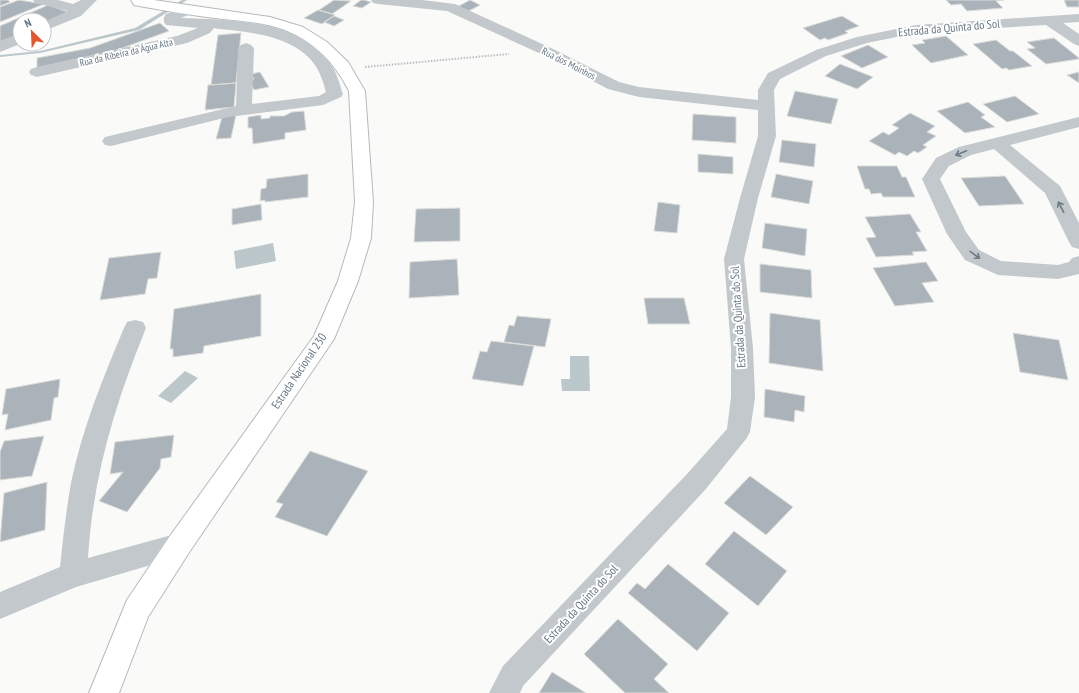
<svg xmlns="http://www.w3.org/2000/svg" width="1079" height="693" font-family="'PT Sans Narrow',sans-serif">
  <rect width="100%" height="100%" fill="#fafaf8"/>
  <path fill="#bbc7cb" d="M273,243L276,261L236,269L234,251Z
    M570,356H589L590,391H562L561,379H570Z
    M185,371L198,378L171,403L158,396Z"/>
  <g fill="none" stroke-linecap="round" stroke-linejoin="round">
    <path fill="#bbc7cb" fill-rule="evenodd" d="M182,0H187L139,30L40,53L0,57V55L40,51L135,28Z"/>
  </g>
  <path fill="#aab3b9" stroke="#dcdcda" d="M0,0H8L10,2L0,6Z
    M19,0L44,4L0,22V7Z
    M334,0L351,1L332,14L319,10Z
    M361,0H364L371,2L362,8L353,6Z
    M470,0L480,5L467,12L457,7Z
    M946,0H1004L996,1L1003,8L967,11L961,4L951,5Z
    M1064,0H1079V7H1067Z
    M48,5L71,13L44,24V20H20V35L0,44V26Z
    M318,10L332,14L335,15L322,24L304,18Z
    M334,16L344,20L334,26L324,22Z
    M842,16L859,26L845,31L848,33L828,40L825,38L820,40L803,28Z
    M160,23L169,31L98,57L37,70V58L90,48Z
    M241,33L236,83L211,85L218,35Z
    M946,36L968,55L931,63L912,45L925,43L922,40Z
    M1054,38L1079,58V59L1046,64L1027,49L1035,48L1027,42Z
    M996,40L1010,51H1013L1032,66L1009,70L1006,68L1002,69L973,44Z
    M868,45L888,57L862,68L841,56Z
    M840,64L873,77L857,89L825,76Z
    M260,72L269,87L254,90L249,80L254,79L251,74Z
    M1079,72V83L1067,75Z
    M236,83L234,107L205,110L208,85Z
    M795,91L838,99L831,124L787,116Z
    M1015,96L1039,114L1007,122L983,104Z
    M968,102L985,115L981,117L995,127L965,133L937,111Z
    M304,111L306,130L285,133V139L253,144L252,128H248V117L261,115V119L270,118V116H284L292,112Z
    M910,113L935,126L927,132L936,136L923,145L927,147L918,153L914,151L907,156L899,152L895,155L869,141L883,132L889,135L899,128L892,125Z
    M693,114L736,117V143L692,140Z
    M236,115L231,138L216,139L222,117Z
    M782,140L816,144L814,167L779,162Z
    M698,154L733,157V174L698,172Z
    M857,166H897L902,177H906L915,197H883L881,193L871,194L869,189H865Z
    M308,174V197L265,202V200L260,201L261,189L266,188L267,179Z
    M776,174L813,181L809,204L771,197Z
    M1005,176L1024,204L979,206L961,178Z
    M658,202L680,205L677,233L654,231Z
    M261,204L262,220L232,225V209Z
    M460,208V241L414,242L416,209Z
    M910,214L921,232H916L927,251L912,252L914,255L876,257L866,238L876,237L865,217Z
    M765,223L807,229L805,256L762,248Z
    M161,252L157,278L148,279L145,294L100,300L109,258Z
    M457,259L459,295L409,298L410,262Z
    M926,262L938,281L922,283L934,302L895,306L873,268Z
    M760,264L811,270L812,298L760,292Z
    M261,294V336L204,346L203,353L173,357V349H170L174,309Z
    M644,298H684L690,324H648Z
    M770,313L820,320L823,371L769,363Z
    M517,316L551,319L545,347L504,342L509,325L514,326Z
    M1013,333L1059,340L1068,380L1020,372Z
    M491,341L534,346L523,386L472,379L480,351L487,352Z
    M60,379L58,397L54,398L51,420L5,430L8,414L2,415L6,389Z
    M765,389L805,396L804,412L795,410L794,422L764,417Z
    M174,435L171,457L161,459L160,468L127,512L99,501L123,472L110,474L115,442Z
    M44,436L32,476L0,480V452L4,441Z
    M310,451L368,471L327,536L275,517L283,504L276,502Z
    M750,476L793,507L766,535L724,503Z
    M47,482L45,530L0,542L4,493Z
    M734,531L787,571L758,606L705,564Z
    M668,564L729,613L697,651L628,593L637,583L645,589Z
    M618,619L668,664L654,679L669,693H625L584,654Z
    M552,672L586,693H539Z"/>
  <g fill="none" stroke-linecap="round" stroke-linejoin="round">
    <defs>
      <path id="primary" d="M131,0H154L270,17L303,27L327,42L348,62L365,91L373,202L371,238L358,281L334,339L188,554L148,617L119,693H89L127,600L170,536L314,336L338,281L351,238L355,202L349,91C332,56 302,31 263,24C247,21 231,20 215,18C189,15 164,10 139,6L134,5Z"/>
    </defs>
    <use href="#primary" stroke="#b5babe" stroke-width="2"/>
    <path stroke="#bbbfc2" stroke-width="2" stroke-dasharray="1.5 1.5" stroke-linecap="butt" d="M365,67L509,54"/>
    <path fill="#c3c8cc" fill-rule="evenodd" d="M33,0H58L73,4L81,0H97L81,16L44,31V22L68,11L35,3Z
      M371,0H422L455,4L551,48L619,82L639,87L758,100V90L768,73L816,50L857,37L916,25L1079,14V22L1063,23L1079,34V46L1074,44L1046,25L916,33L867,43L826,56L780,79L774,90L776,136L758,198L744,259L753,348L755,397L750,432L746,439L705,490L523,686L520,693H489L503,666L687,474L727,429L731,397V348L724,259L740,198L758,136V110L639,97L608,89L541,54L447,11L378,4L373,3Z
      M188,6L193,7L195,10L193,13L181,18C233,20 301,19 333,68C338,76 340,86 343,94L341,97L323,105L228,117L111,146L105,145L102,141L105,137L236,106L238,48L241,45L246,43L251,45L254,48L252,104L319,96L326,92C324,85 322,78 319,72C302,37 252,32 219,29L214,28L210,33L187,43L37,77L31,75L29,72L31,69L37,67L177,36L198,28L166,25C163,21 163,18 166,14Z
      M20,33V44L0,52V41Z
      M1079,117V127L1010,145L1060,186L1079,223V249L1072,247L1069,242L1045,193L994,149L971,155L949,166L940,179L966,232L979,250L1001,261L1058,265L1069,262L1072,258L1079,256V274L1058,279L998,275L965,260L947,234L922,179L936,158L959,147Z
      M135,320L143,322L146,328C115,404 93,476 88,558L179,533L188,536L192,545L188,554L76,587L0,619V592L60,567C63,539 66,511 71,483C82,429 103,378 124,328L127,322Z"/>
    <use href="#primary" fill="#fff" fill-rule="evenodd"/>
  </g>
  <defs><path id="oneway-shaft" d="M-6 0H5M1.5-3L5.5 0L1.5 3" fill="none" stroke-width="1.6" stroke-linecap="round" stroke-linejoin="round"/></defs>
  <g stroke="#6a7a87">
    <use href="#oneway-shaft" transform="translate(961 153) rotate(157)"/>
    <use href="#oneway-shaft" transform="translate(1061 207) rotate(-117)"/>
    <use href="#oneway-shaft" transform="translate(975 255) rotate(37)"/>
  </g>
  <g text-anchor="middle" stroke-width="4" stroke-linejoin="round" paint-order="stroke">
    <g font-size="10" fill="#657683" stroke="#fff">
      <text transform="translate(126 52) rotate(-13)" y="4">Rua da Ribeira da Água Alta</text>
      <text transform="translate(569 63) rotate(27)" y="4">Rua dos Moinhos</text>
    </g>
    <g font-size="12" fill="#657683" stroke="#fff">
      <text transform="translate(949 28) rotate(-5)" y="4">Estrada da Quinta do Sol</text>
      <text transform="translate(738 317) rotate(-94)" y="4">Estrada da Quinta do Sol</text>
      <text transform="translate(299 371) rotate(-56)" y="4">Estrada Nacional 230</text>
      <text transform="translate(581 604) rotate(-47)" y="4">Estrada da Quinta do Sol</text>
    </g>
  </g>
  <g transform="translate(32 32) rotate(336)"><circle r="19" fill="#ffffff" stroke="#c1c8cd"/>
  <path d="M0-3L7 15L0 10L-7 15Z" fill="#e4572e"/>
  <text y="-6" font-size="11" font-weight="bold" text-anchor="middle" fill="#657683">N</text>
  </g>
</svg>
